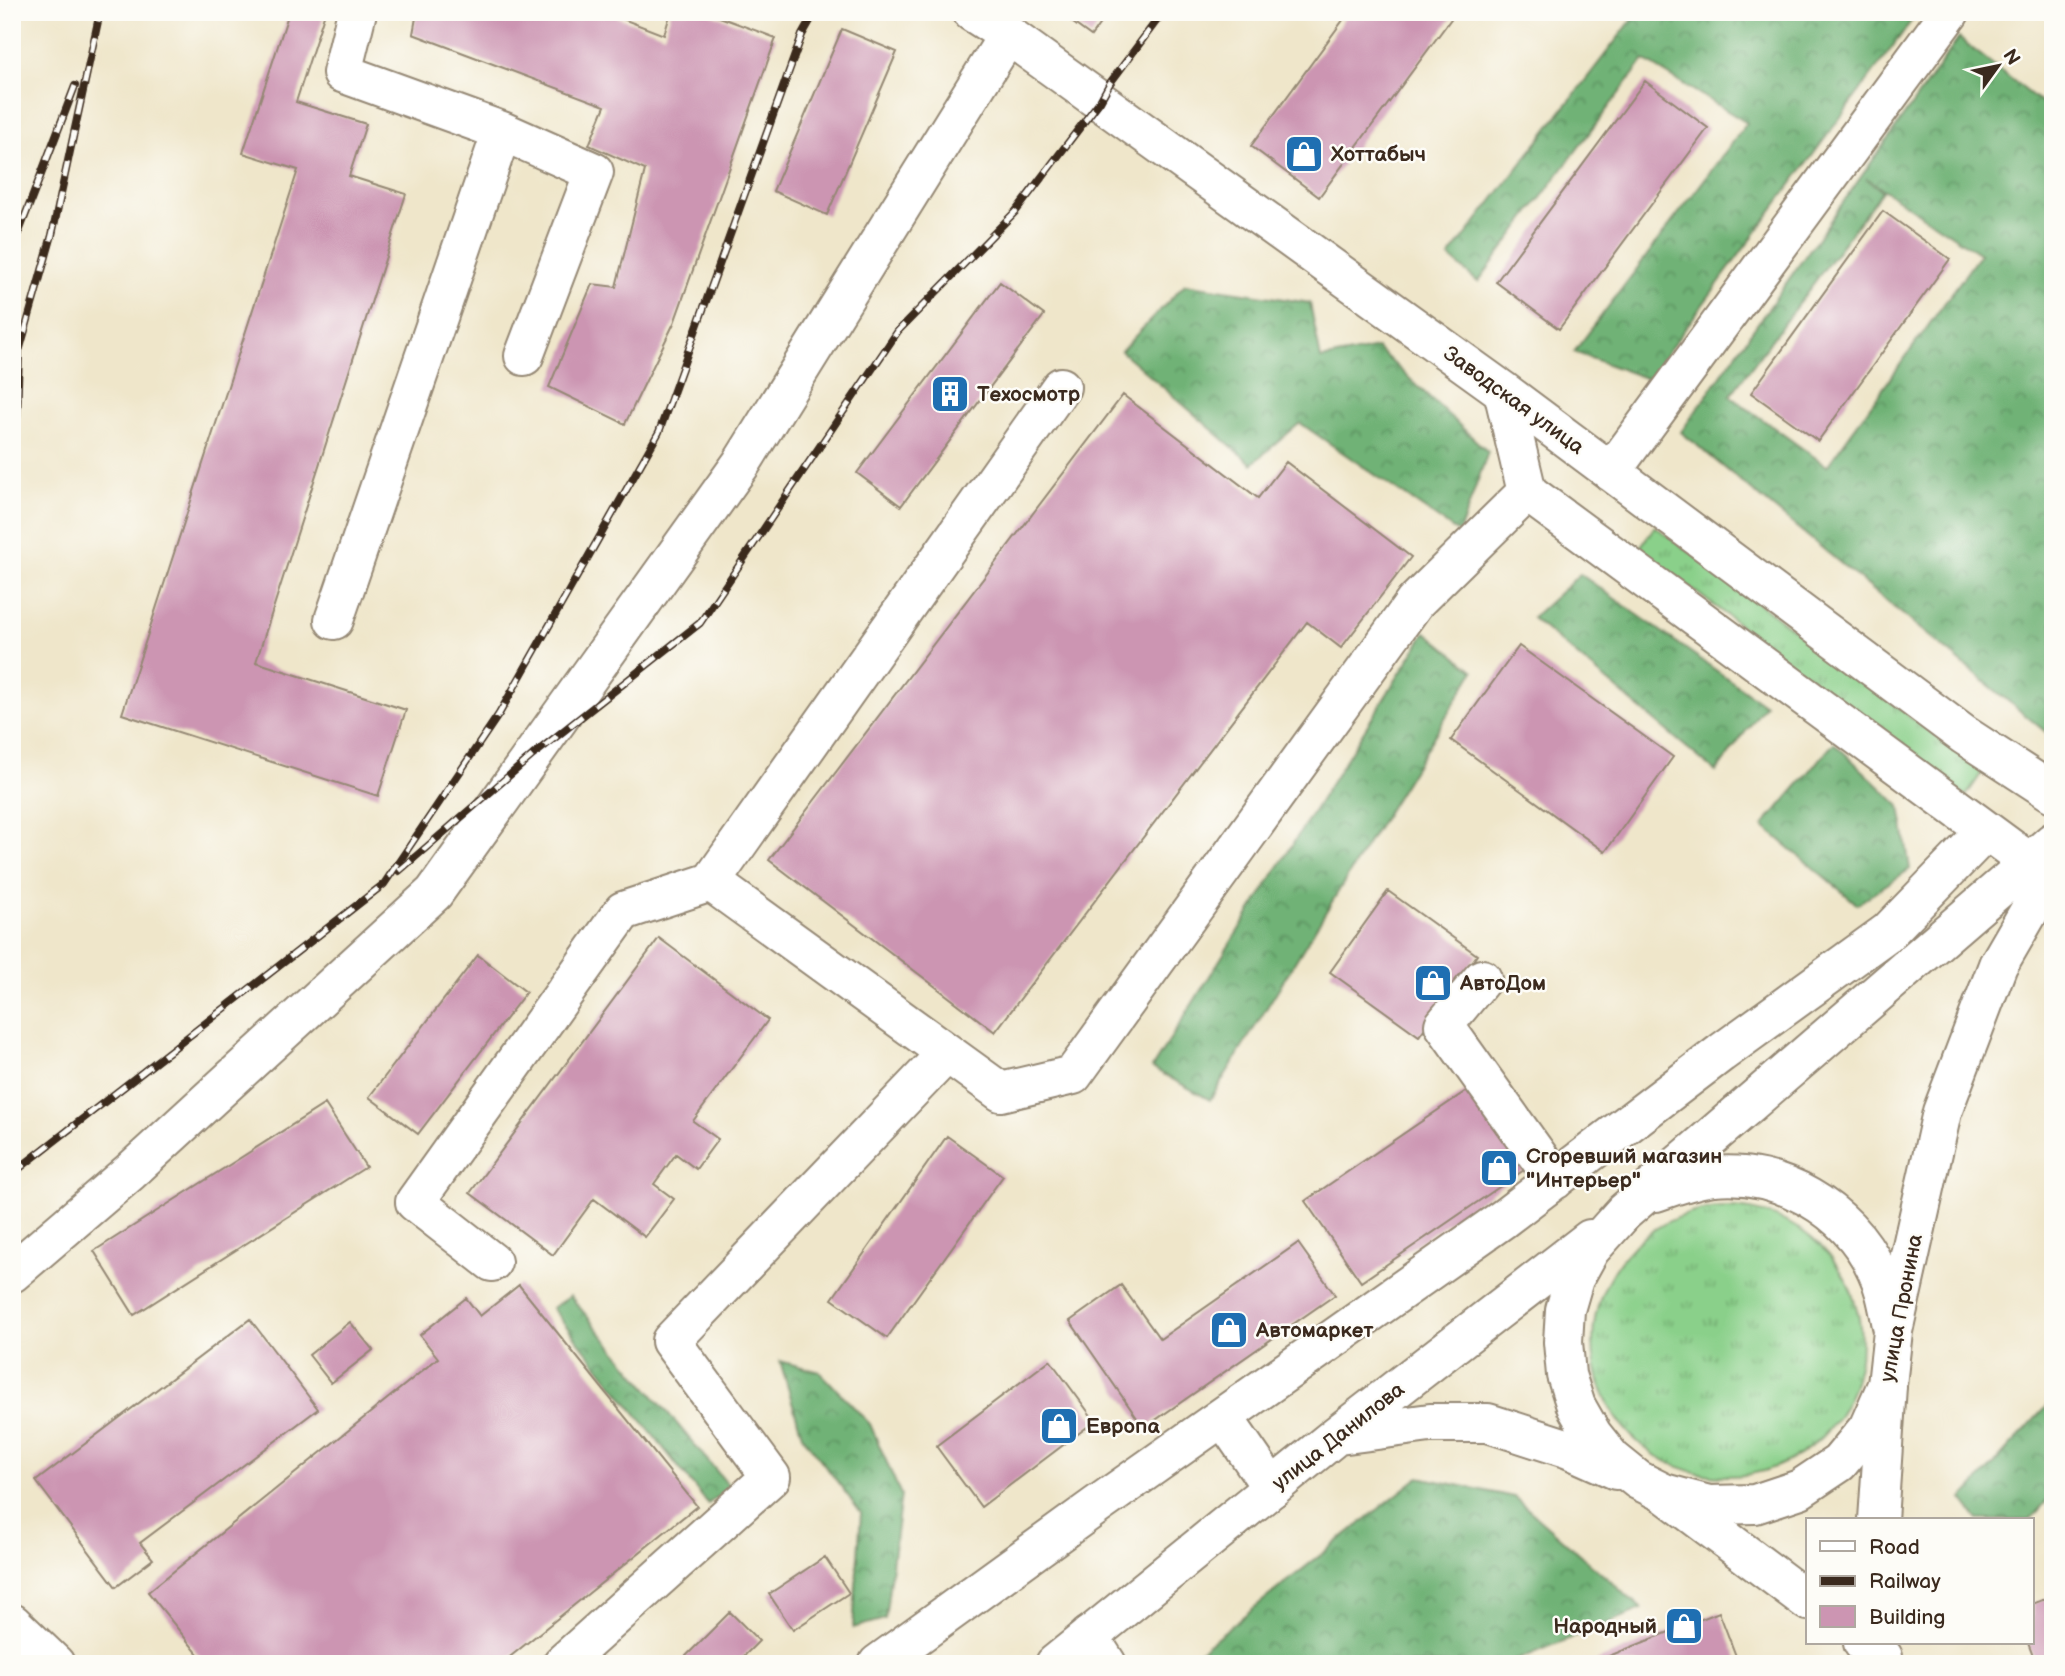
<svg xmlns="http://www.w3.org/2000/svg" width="2065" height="1676" font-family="'Balsamiq Sans',sans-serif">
  <defs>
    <pattern id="grass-tufts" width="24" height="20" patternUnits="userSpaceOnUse" patternTransform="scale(1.75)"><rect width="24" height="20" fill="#8ad08a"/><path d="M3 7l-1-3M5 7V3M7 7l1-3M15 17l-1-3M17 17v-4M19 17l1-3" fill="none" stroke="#72a970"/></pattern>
    <pattern id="forest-crowns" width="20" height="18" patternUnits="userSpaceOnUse" patternTransform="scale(1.75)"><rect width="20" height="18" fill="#6fb276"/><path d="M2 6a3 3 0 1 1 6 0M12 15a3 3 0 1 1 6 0" fill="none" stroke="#5c9160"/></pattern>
  </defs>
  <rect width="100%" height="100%" fill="#fdfcf7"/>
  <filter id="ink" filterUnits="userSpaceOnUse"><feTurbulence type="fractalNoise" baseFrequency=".0143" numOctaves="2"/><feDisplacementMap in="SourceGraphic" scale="14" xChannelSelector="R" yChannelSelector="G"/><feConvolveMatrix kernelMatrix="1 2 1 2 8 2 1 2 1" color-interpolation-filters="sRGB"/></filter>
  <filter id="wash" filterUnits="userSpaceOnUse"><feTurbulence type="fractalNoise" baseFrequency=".00686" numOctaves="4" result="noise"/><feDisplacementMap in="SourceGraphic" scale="28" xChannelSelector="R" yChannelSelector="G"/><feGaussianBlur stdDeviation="1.57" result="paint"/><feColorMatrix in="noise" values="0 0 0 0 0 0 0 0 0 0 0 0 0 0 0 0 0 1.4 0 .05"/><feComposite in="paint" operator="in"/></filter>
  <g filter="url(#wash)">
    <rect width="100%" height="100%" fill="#efe6ca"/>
    <path fill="url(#grass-tufts)" stroke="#627d54" stroke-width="2" d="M1655,526L1983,771L1966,796L1639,549Z
      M1593 1342a134 134 0 1 1 268 0a134 134 0 1 1-268 0Z"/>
    <path fill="url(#forest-crowns)" stroke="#556e4a" stroke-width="2" fill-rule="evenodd" d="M1638,12H1918L1648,379L1574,352L1747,123L1644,60L1478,282L1449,257Z
      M1959,38L2053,112V738L1681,432ZM1866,178L1980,254L1827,466L1730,396L1882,191Z
      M1185,284L1310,303L1321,359L1377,348L1488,452L1459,533L1300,423L1252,464L1121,351Z
      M1580,574L1765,705L1716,772L1532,618Z
      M1426,632L1474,671L1210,1100L1152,1068Z
      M1834,743L1900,806L1910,869L1857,904L1763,826Z
      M570,1296L730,1487L708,1504L552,1308Z
      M780,1361L820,1372L870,1424L901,1495L885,1619L853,1628L861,1513L802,1435Z
      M2053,1399V1494L2030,1520H1978L1962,1499Z
      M1419,1477L1514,1497L1642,1609L1507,1664H1183Z"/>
    <g id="blocks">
      <path fill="#cc95b2" d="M289,12H325L296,102L366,124L349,176L406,194L256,662L406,710L378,796L122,714L298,170L243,153Z
        M417,12H605L664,35L671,12H706L776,38L674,323L625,424L549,387L592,284L616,287L645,170L589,145L605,106L413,34Z
        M1058,12H1108L1091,36Z
        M1349,12H1456L1319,197L1251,146Z
        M842,29L897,52L827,215L773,191Z
        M1645,81L1708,128L1559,329L1496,282Z
        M1883,211L1950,259L1818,441L1751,393Z
        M1000,282L1044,315L901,506L857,473Z
        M1123,395L1258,498L1286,462L1411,557L1341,648L1307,622L995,1032L769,860Z
        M1519,646L1673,757L1605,852L1451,740Z
        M1388,891L1477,955L1419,1036L1330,972Z
        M659,938L768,1020L693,1121L718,1139L696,1169L676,1154L654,1184L674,1199L645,1237L594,1199L553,1255L470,1193Z
        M478,955L526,992L418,1134L369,1097Z
        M1469,1089L1524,1170L1361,1282L1305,1201Z
        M325,1104L366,1167L134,1315L94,1251Z
        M947,1136L1003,1176L887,1338L832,1299Z
        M1298,1243L1335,1295L1144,1428L1070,1321L1121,1285L1160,1339Z
        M519,1285L697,1506L501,1664H206L148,1592L438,1358L420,1335L466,1298L480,1316Z
        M250,1319L318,1409L140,1543L153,1559L116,1587L36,1481Z
        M350,1322L373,1350L331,1383L309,1355Z
        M1050,1360L1095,1421L981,1507L936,1446Z
        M825,1557L849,1593L793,1630L769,1594Z
        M2053,1596V1664H2036L2028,1643H2032V1604Z
        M730,1612L759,1641L736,1664H678Z
        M1719,1612L1739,1664H1589Z"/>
    </g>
  </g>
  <g filter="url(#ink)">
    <use href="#blocks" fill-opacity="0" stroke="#958874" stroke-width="2"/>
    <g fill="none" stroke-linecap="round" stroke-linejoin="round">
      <defs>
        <path id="minor" d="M972,12L1008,35L1503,391L1964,735L2053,793
          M502,131L594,172L524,356
          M1061,387L711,882L1001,1092L1073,1075L1415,602L1527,492
          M1503,391L1527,492L2029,862
          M1611,472L1950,12
          M334,620L502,131L342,73L357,12
          M1482,979L1444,1025L1555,1180
          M492,1262L415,1202L623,911L711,882
          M12,1273L130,1172L434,893L741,464L1008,35
          M1223,1417L1272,1488
          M1664,1493L1808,1601
          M1878,1520L1887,1386
          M12,1623L55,1664
          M1089,1636L1107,1664
          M1863,1643L1883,1657
          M562,1664L771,1477L671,1341L947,1053
          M878,1664L1096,1506L1503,1219L1721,1053L1888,932L1986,831"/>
        <path id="major" d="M2053,842L1624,1212L1590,1250L1574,1279L1565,1310L1563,1342L1566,1375L1576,1406L1592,1434L1612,1459L1638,1480L1664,1493L1709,1505L1755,1504L1800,1489L1839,1463L1868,1428L1887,1385L1893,1331L1942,1112L1998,965L2053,870
          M1656,1192C1675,1185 1693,1179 1713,1176C1779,1169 1848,1209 1876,1269C1885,1287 1888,1306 1892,1326
          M1339,1435L1430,1423H1488L1569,1449L1616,1470
          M1055,1664L1337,1435L1590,1239"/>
      </defs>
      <use href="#minor" stroke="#958874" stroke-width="42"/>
      <use href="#major" stroke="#958874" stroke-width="42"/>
      <use href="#minor" stroke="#fff" stroke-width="38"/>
      <use href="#major" stroke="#fff" stroke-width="38"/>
      <defs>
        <path id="rail" d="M12,250L75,86
          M12,362L20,348L52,235L100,12
          M12,432L17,419L19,352
          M399,871L533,755L700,623L898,331L1016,211L1100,101L1110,83L1163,12
          M12,1174L384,884L499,714L659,432L802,35L815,12"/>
      </defs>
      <use href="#rail" stroke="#3b2a1e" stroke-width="8"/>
      <use href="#rail" stroke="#fdfcf7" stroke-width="5" stroke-dasharray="16" stroke-linecap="butt"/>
    </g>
  </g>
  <defs>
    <symbol id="shop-square" viewBox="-11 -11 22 22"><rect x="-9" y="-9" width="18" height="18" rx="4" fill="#1f6fb2" stroke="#fdfcf7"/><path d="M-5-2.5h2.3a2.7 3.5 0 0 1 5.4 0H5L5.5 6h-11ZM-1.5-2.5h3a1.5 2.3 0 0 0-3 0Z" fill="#fff"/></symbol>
    <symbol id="building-square" viewBox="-11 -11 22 22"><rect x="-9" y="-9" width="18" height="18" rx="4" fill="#1f6fb2" stroke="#fdfcf7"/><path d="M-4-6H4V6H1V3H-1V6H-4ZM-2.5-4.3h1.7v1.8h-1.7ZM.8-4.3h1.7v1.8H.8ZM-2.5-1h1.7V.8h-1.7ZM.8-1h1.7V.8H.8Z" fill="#fff"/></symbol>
  </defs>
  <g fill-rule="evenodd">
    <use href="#shop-square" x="1282" y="132" width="44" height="44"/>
    <use href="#building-square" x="928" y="372" width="44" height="44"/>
    <use href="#shop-square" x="1411" y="961" width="44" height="44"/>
    <use href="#shop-square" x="1477" y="1146" width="44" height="44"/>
    <use href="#shop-square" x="1207" y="1308" width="44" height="44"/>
    <use href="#shop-square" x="1037" y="1404" width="44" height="44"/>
    <use href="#shop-square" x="1662" y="1604" width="44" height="44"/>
  </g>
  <g text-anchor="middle" stroke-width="5" stroke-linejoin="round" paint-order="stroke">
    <g font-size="21" font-weight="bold" fill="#3b2a1e" stroke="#fdfcf7" text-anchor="start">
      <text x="1331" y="161">Хоттабыч</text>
      <text x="977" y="401">Техосмотр</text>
      <text x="1460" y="990">АвтоДом</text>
      <text x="1526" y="1163">Сгоревший магазин<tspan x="1526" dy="24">"Интерьер"</tspan></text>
      <text x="1256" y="1337">Автомаркет</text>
      <text x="1086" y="1433">Европа</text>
      <text x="1657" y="1633" text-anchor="end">Народный</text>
    </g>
    <g font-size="21" fill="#3b2a1e" stroke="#fdfcf7">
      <text transform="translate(1514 400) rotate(36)" y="7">Заводская улица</text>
      <text transform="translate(1901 1308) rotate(-79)" y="7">улица Пронина</text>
      <text transform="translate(1338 1436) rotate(-38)" y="7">улица Данилова</text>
    </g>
  </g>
  <rect width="2065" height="1676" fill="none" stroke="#fdfcf7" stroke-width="42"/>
  <rect x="1806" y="1518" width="228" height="126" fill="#fdfcf7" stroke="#afa8a0" stroke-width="2"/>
  <rect x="1820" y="1541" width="35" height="10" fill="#ffffff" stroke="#afa8a0" stroke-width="2"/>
  <text x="1869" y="1554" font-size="21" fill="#3b2a1e">Road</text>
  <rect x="1820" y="1576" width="35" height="10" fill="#3b2a1e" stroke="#afa8a0" stroke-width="2"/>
  <text x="1869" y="1588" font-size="21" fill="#3b2a1e">Railway</text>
  <rect x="1820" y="1606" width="35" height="21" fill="#cc95b2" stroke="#afa8a0" stroke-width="2"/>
  <text x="1869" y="1624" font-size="21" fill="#3b2a1e">Building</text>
  <g transform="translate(1998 66) rotate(57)" stroke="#fdfcf7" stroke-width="5" paint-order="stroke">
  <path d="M0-5L12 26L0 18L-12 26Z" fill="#3b2a1e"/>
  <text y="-10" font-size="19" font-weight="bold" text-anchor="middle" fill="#3b2a1e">N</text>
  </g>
</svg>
